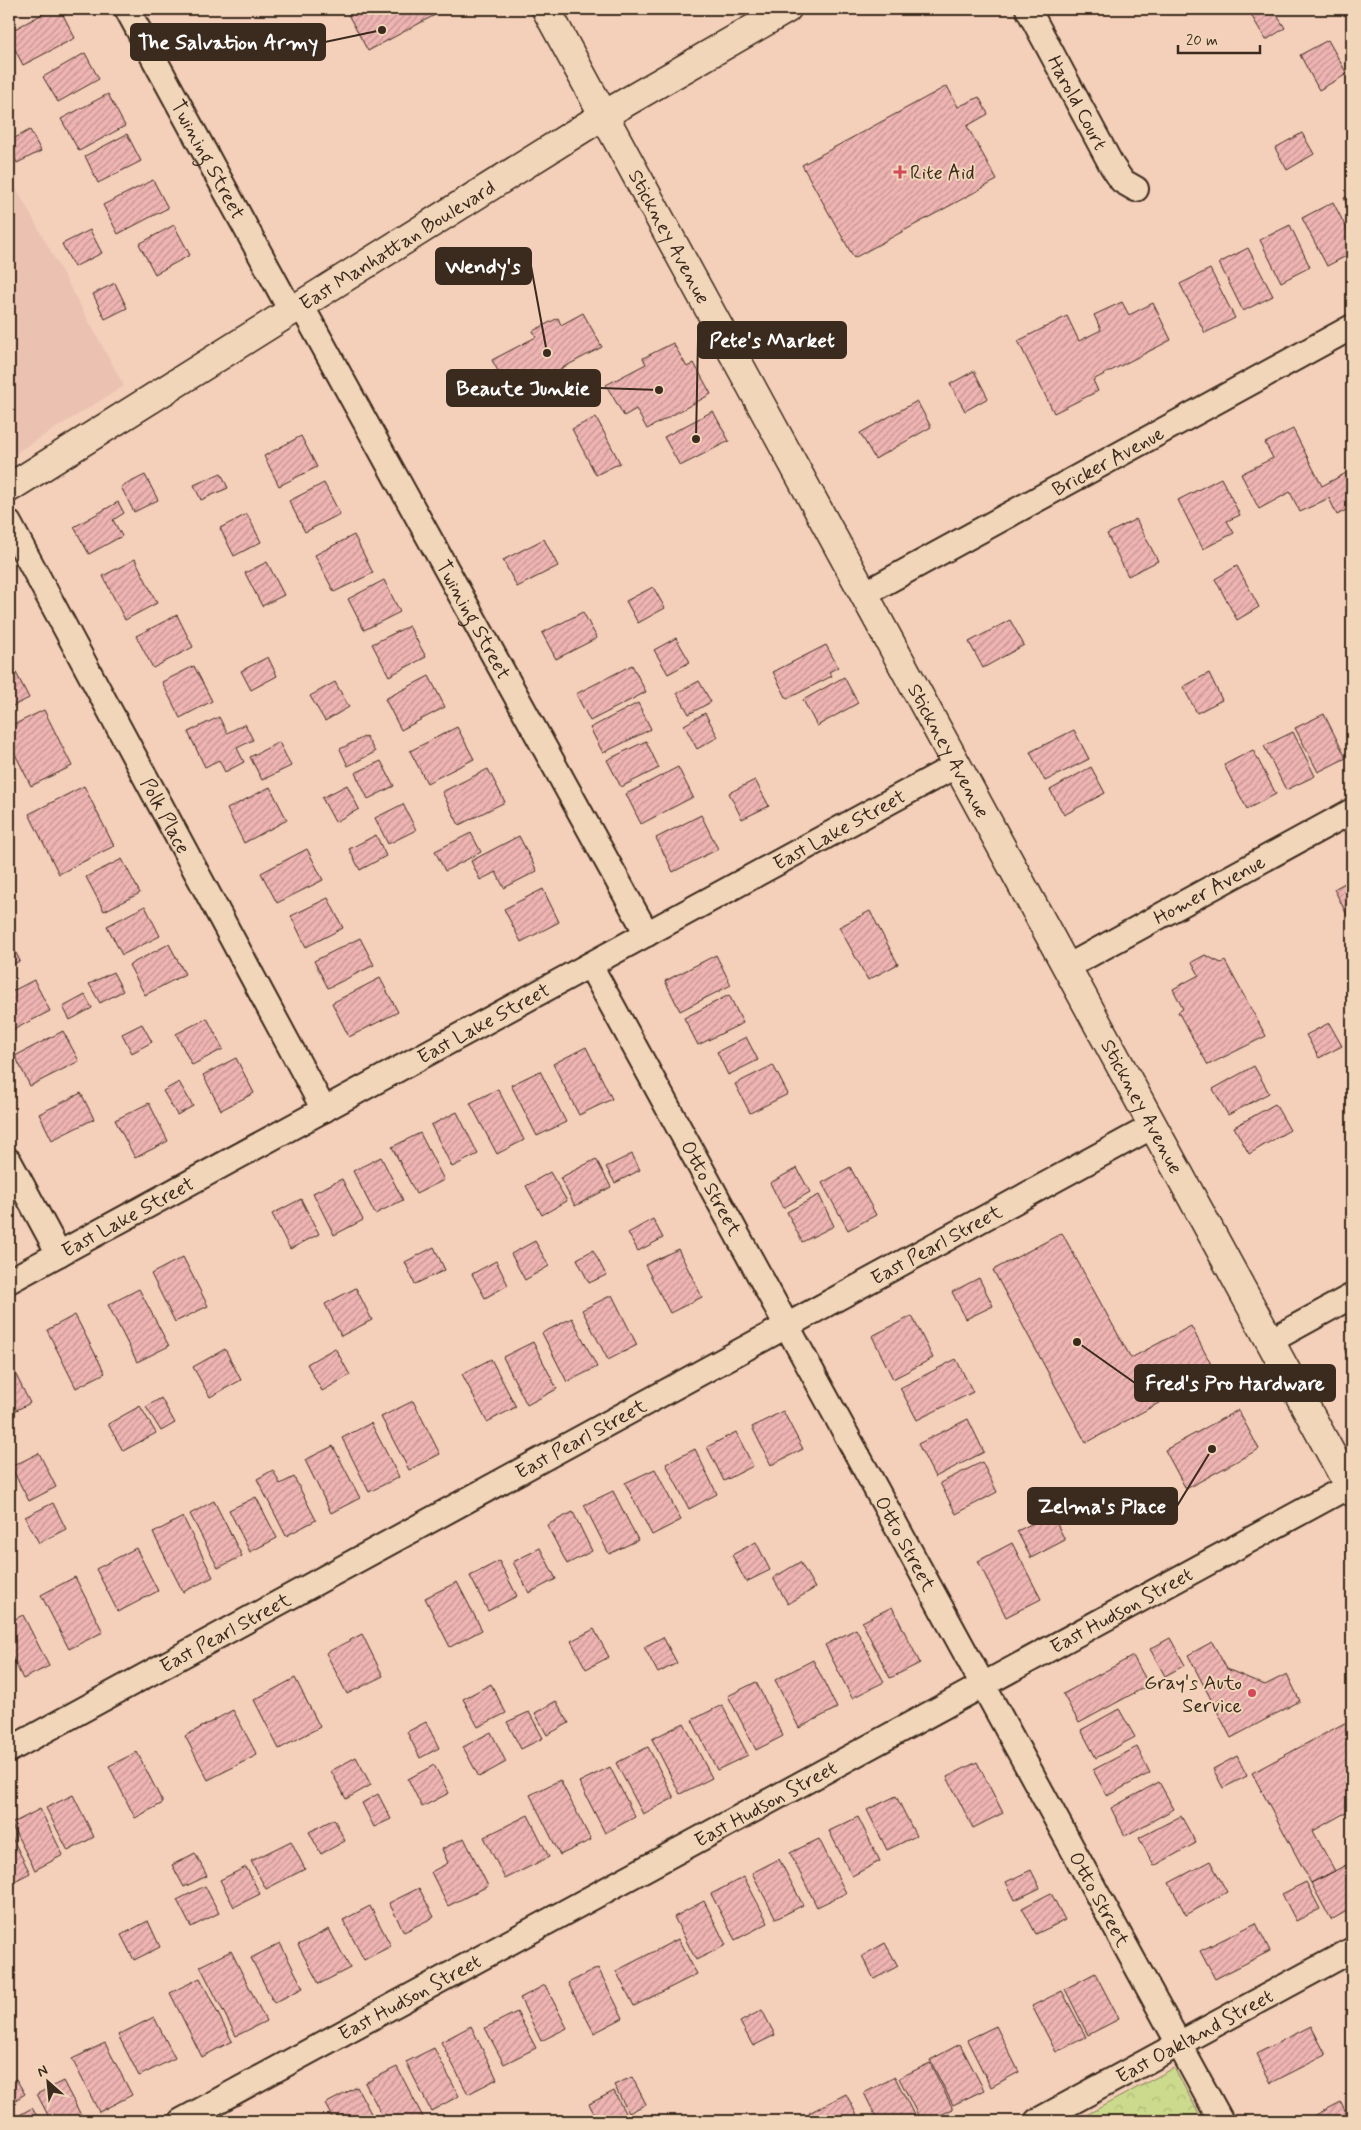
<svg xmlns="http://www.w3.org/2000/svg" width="1361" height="2130" font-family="Mynerve,sans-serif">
  <defs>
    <pattern id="park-crowns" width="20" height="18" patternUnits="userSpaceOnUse" patternTransform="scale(1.25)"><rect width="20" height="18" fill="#ccda8d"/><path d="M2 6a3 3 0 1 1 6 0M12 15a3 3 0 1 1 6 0" fill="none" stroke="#b0bb79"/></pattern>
    <pattern id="building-hatch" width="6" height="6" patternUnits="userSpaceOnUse" patternTransform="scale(1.25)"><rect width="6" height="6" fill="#efb5b3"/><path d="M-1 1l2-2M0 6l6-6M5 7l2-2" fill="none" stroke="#c39391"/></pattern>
  </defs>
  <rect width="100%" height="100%" fill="#f4cfba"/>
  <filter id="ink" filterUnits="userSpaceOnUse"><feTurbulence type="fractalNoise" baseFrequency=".02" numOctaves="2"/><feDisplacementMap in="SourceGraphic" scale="10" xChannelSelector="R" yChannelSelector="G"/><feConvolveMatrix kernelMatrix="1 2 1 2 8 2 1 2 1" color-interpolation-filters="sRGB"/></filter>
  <g filter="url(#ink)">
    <path fill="#ebc1b2" d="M9,175L124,386L9,457Z"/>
    <path fill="url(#park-crowns)" stroke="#848256" d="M1174,2068L1203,2121H1075Z"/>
    <path fill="url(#building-hatch)" stroke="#3b2a1e" d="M52,9H60L75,38L23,65L9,38V32Z
      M345,9H446L368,51Z
      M1262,9H1273L1285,28L1266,40L1251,15Z
      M1328,40L1347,74L1319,90L1300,55Z
      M85,53L99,79L58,102L43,77Z
      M947,86L958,107L979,97L988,114L967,126L997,180L854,258L802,165Z
      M108,94L125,126L79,151L61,119Z
      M30,130L41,151L17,163L9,146V141Z
      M1302,133L1314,154L1287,170L1275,148Z
      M127,134L141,161L98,183L85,156Z
      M153,180L168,208L118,234L103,205Z
      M1352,194V215L1344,198Z
      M1333,202L1352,239V253L1327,266L1302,218Z
      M174,225L190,255L155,274L139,244Z
      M1290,225L1310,267L1281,282L1260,240Z
      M90,230L102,253L74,267L62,244Z
      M1248,248L1273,296L1243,311L1219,263Z
      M1210,269L1235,318L1205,333L1180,284Z
      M115,283L127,308L105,319L93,294Z
      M1122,302L1129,315L1153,303L1171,340L1093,380L1098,391L1054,413L1018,341L1067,316L1079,341L1101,330L1094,315Z
      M583,313L602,347L511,395L492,360L536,337L533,331L558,318L561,325Z
      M673,343L687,367L694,363L711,394L647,429L636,409L624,416L606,385L646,364L643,358Z
      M974,371L988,398L965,411L950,384Z
      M917,401L931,427L875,459L860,433Z
      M713,411L729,441L680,466L664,437Z
      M596,417L620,463L596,475L572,429Z
      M1293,429L1322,486L1346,473L1352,486V507L1337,515L1329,498L1300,512L1290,492L1259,509L1241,474L1273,458L1265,443Z
      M301,436L317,467L279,486L264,456Z
      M221,473L228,488L201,500L194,485Z
      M145,475L158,500L134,512L121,487Z
      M1221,478L1240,515L1227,521L1234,533L1203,549L1178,500Z
      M324,483L340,514L305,532L289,501Z
      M118,502L124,513L113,520L122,536L89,554L74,527Z
      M247,514L261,542L234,556L220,528Z
      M1136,519L1158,561L1128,576L1107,534Z
      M354,535L373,573L334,592L315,555Z
      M544,539L558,566L517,587L503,560Z
      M135,559L157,603L125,620L103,576Z
      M267,562L284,595L262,606L245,573Z
      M1237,566L1259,607L1237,620L1215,579Z
      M384,580L400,612L364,630L348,599Z
      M653,587L665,608L638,623L626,601Z
      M583,612L597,638L556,659L542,633Z
      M177,615L193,647L153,668L136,636Z
      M1010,620L1024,645L983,668L969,642Z
      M409,626L426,657L389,676L372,644Z
      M676,638L690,662L668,674L654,650Z
      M826,645L838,667L829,672L832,676L787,699L773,672Z
      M268,657L277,676L251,690L241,671Z
      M9,659L29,698L9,708Z
      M632,665L646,692L590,721L576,694Z
      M194,666L212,701L180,718L162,682Z
      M1209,673L1222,700L1197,713L1183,687Z
      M429,676L445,707L401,730L385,699Z
      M844,677L858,703L817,726L803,700Z
      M699,681L711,702L689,714L677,693Z
      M335,682L349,707L325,721L310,696Z
      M638,703L651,729L603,753L590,728Z
      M44,710L72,766L31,786L9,742V727Z
      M705,713L718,737L697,749L684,725Z
      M1324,714L1346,758L1318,772L1295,728Z
      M219,717L227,733L245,724L253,740L237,748L244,762L225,772L219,760L205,767L188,732Z
      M457,727L474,759L427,783L410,751Z
      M1074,730L1089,759L1045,781L1030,752Z
      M1293,732L1315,776L1286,790L1264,746Z
      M366,736L375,752L348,766L340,749Z
      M646,741L659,768L621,787L607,760Z
      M279,742L291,766L262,780L250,757Z
      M1253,750L1276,794L1247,809L1224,765Z
      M381,761L394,786L368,799L355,773Z
      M678,767L693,797L641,824L626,794Z
      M1091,767L1105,793L1064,815L1050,790Z
      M488,769L505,802L459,825L442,792Z
      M755,780L769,806L742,819L729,793Z
      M347,785L359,809L335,822L322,798Z
      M84,786L114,846L59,874L29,814Z
      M270,787L287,820L244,843L227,809Z
      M403,804L416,830L388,844L375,818Z
      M701,815L718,849L673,872L656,838Z
      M471,833L481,852L445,871L435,851Z
      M376,835L386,856L360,870L349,849Z
      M519,836L537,871L504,888L496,872L480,880L471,861Z
      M307,849L323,880L277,903L261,873Z
      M122,859L140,893L104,911L86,877Z
      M1352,879V925L1334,889Z
      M543,889L559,922L521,942L504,909Z
      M328,898L343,928L306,947L291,916Z
      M145,906L160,936L122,955L107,926Z
      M870,911L898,964L868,980L839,927Z
      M360,938L374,965L328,988L314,961Z
      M9,939L20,961L9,966Z
      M169,944L185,974L145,995L129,965Z
      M716,955L731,985L680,1011L665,981Z
      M1205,955L1221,963L1225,961L1266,1036L1208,1065L1178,1012L1183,1009L1173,989L1199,975L1192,962Z
      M113,972L123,991L100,1003L89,984Z
      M380,978L398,1012L349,1037L332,1003Z
      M34,980L50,1011L9,1032V993Z
      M85,995L92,1008L70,1020L63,1007Z
      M729,995L743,1023L698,1045L684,1018Z
      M207,1018L223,1049L192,1065L176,1034Z
      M1329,1023L1342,1046L1319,1058L1306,1035Z
      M142,1024L152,1042L132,1053L122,1034Z
      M63,1031L79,1061L30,1086L15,1056Z
      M746,1037L758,1060L728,1075L717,1052Z
      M586,1047L612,1099L579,1115L553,1064Z
      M236,1058L254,1093L221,1110L203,1075Z
      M773,1065L788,1094L750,1113L735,1084Z
      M1254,1066L1269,1093L1228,1115L1213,1089Z
      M540,1071L566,1122L537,1136L511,1085Z
      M179,1082L193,1106L177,1115L163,1091Z
      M498,1089L524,1140L497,1154L470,1103Z
      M81,1093L94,1119L52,1140L39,1114Z
      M149,1103L168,1141L135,1158L115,1120Z
      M1275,1104L1290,1130L1249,1154L1234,1127Z
      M457,1112L478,1154L452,1167L431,1125Z
      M420,1133L444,1180L416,1194L392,1147Z
      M632,1154L640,1170L615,1183L606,1167Z
      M381,1157L403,1200L375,1214L353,1171Z
      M596,1159L611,1187L575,1206L560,1178Z
      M850,1167L876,1215L848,1230L822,1183Z
      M797,1168L810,1192L783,1208L770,1183Z
      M550,1172L567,1201L542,1215L526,1186Z
      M342,1179L363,1220L334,1235L313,1193Z
      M819,1195L834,1226L802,1242L787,1212Z
      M301,1199L319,1234L290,1249L272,1214Z
      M653,1219L663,1238L638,1251L628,1233Z
      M1062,1233L1131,1358L1191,1326L1215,1372L1086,1443L993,1270Z
      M535,1241L549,1266L525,1280L511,1254Z
      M434,1247L445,1270L415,1284L405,1262Z
      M678,1249L702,1297L670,1313L645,1265Z
      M593,1250L606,1275L589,1283L577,1259Z
      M183,1257L208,1306L175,1322L151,1274Z
      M496,1261L508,1285L485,1298L472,1274Z
      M979,1278L993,1306L966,1319L952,1292Z
      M356,1288L372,1320L341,1336L325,1304Z
      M139,1289L169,1346L137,1362L108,1305Z
      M612,1295L637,1345L608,1360L582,1310Z
      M75,1315L105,1373L76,1388L47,1330Z
      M912,1316L933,1358L893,1379L872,1336Z
      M572,1318L597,1367L567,1382L542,1333Z
      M533,1342L557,1389L527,1405L503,1357Z
      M1352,1347V1366L1345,1351Z
      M335,1348L350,1375L322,1391L307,1364Z
      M225,1349L241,1380L210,1397L193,1367Z
      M491,1359L516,1407L487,1422L462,1374Z
      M956,1359L973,1392L917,1420L900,1388Z
      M9,1361L30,1403L9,1414Z
      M161,1398L175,1423L161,1431L146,1407Z
      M413,1401L440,1454L409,1470L381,1417Z
      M140,1406L156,1433L123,1451L108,1424Z
      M1238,1410L1259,1449L1186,1489L1165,1450Z
      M783,1411L803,1449L771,1465L752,1427Z
      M968,1419L984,1452L935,1477L918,1444Z
      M371,1423L399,1477L369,1492L342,1438Z
      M736,1432L753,1466L724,1481L707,1447Z
      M333,1446L360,1498L331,1513L305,1460Z
      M695,1449L717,1494L689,1509L666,1464Z
      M39,1453L56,1487L29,1501L11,1467Z
      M982,1462L997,1492L956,1514L940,1483Z
      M655,1469L681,1520L652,1535L625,1483Z
      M273,1470L280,1484L294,1477L316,1520L286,1536L257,1479Z
      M613,1491L638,1540L609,1554L584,1505Z
      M256,1497L277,1538L250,1552L229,1510Z
      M214,1501L242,1556L218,1568L190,1514Z
      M53,1503L66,1529L39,1543L25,1517Z
      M573,1512L592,1551L567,1564L547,1525Z
      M1052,1514L1065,1540L1031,1558L1017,1531Z
      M183,1517L213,1577L183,1592L153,1533Z
      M756,1542L770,1570L746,1582L732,1555Z
      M1012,1543L1041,1599L1006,1617L978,1561Z
      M136,1548L158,1591L118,1612L96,1569Z
      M540,1548L556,1579L529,1593L513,1562Z
      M499,1561L517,1596L488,1611L470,1576Z
      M800,1562L815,1588L788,1604L773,1578Z
      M75,1577L103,1632L69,1649L41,1595Z
      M457,1582L482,1630L450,1647L425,1598Z
      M892,1607L920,1663L890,1678L862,1622Z
      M23,1615L49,1666L23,1679L9,1651V1622Z
      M594,1629L609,1657L586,1669L571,1641Z
      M856,1629L884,1682L852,1698L825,1645Z
      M362,1634L383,1676L347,1694L326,1653Z
      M663,1637L677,1663L658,1673L644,1647Z
      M1170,1638L1185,1665L1165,1676L1150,1649Z
      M1212,1642L1227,1669L1265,1685L1287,1674L1300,1701L1231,1738L1188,1655Z
      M1133,1656L1149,1685L1079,1723L1063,1694Z
      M813,1660L837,1708L799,1728L775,1680Z
      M295,1678L320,1727L279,1749L254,1700Z
      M756,1682L783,1736L756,1750L728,1696Z
      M491,1684L506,1713L478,1727L463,1699Z
      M556,1701L569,1723L547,1735L535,1713Z
      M722,1705L748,1755L717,1770L692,1720Z
      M1119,1709L1135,1737L1096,1758L1081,1730Z
      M233,1710L257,1755L208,1780L185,1736Z
      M529,1712L543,1738L521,1749L507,1722Z
      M1352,1719V1809L1313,1831L1335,1871L1311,1883L1252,1773Z
      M426,1722L439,1748L420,1758L407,1732Z
      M684,1723L712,1778L680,1794L652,1739Z
      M491,1732L506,1762L479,1777L463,1747Z
      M648,1747L674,1798L643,1814L616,1763Z
      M1137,1747L1150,1773L1107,1796L1093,1770Z
      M137,1752L163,1803L135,1818L109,1766Z
      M1237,1756L1247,1776L1223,1788L1213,1769Z
      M356,1757L371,1785L346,1799L331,1771Z
      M977,1762L1003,1813L973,1828L947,1777Z
      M434,1765L449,1793L422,1807L408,1779Z
      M610,1767L635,1817L605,1833L579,1782Z
      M560,1780L591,1840L560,1855L530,1795Z
      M1159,1782L1174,1809L1125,1836L1111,1808Z
      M378,1794L391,1819L374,1827L362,1803Z
      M73,1795L94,1837L68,1851L46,1808Z
      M896,1796L916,1836L887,1850L867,1810Z
      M40,1809L63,1855L35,1870L11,1824Z
      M528,1815L549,1857L505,1879L484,1837Z
      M1181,1816L1196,1843L1154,1866L1139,1838Z
      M858,1817L880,1861L852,1876L829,1831Z
      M334,1819L345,1841L321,1854L309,1832Z
      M9,1832L30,1873L9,1884Z
      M464,1838L488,1886L448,1906L431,1872L448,1863L442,1849Z
      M819,1839L846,1893L817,1907L790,1853Z
      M291,1841L305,1869L266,1889L251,1861Z
      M195,1853L207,1876L184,1887L172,1865Z
      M779,1859L803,1905L776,1919L752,1873Z
      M1210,1861L1227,1892L1186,1915L1169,1883Z
      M1352,1862V1908L1331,1920L1311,1883Z
      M246,1867L260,1894L234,1907L220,1880Z
      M1031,1870L1040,1888L1015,1900L1006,1882Z
      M744,1877L768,1923L735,1940L711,1894Z
      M1306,1882L1320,1909L1296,1921L1282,1894Z
      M205,1886L219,1913L191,1927L177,1900Z
      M419,1888L434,1917L404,1932L389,1903Z
      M1051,1893L1065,1920L1036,1934L1022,1908Z
      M704,1901L726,1945L696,1960L674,1917Z
      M370,1906L391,1946L364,1960L343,1920Z
      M148,1921L160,1947L134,1960L121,1935Z
      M1256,1923L1270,1951L1215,1979L1200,1951Z
      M329,1929L350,1968L319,1984L298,1945Z
      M678,1939L697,1974L634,2006L616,1971Z
      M280,1943L303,1988L274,2003L251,1958Z
      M885,1943L898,1966L874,1979L862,1956Z
      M231,1951L266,2021L236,2036L200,1966Z
      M598,1968L623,2018L594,2033L568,1983Z
      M1095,1973L1119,2019L1088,2035L1065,1989Z
      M200,1978L232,2041L202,2057L170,1993Z
      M545,1985L567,2028L541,2041L520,1998Z
      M1062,1991L1086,2037L1056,2052L1032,2006Z
      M9,2003L14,2013L9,2016Z
      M1352,2004V2020L1346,2008Z
      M762,2010L775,2035L753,2046L740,2022Z
      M517,2012L536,2048L504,2064L485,2028Z
      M154,2017L175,2058L139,2076L118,2035Z
      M471,2026L497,2079L468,2094L441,2042Z
      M996,2026L1019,2072L991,2087L967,2040Z
      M1311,2026L1326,2055L1271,2083L1256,2054Z
      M105,2043L132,2095L99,2112L72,2059Z
      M960,2044L984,2090L953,2105L930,2060Z
      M434,2048L459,2096L431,2111L406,2062Z
      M930,2063L953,2109L928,2121H921L899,2078Z
      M397,2067L425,2121H385L365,2083Z
      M632,2077L646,2104L629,2113L614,2085Z
      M895,2077L917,2121H878L864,2093Z
      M16,2079L25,2094L9,2104V2083Z
      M63,2081L82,2117L74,2121H51L37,2094Z
      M357,2087L375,2121H334L325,2104Z
      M614,2091L627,2117L618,2121H598L589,2104Z
      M846,2094L860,2121H813L809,2113Z
      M1341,2102L1350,2121H1304Z
      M32,2108L40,2121H18L16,2117Z"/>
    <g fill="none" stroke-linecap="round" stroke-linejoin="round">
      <defs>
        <g id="street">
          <path id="s1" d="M127,9L291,311"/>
          <path id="s2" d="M1028,9L1112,166L1122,181L1136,189"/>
          <path id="s3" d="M301,305L647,934"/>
          <path id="s4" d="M9,523L324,1110"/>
          <path id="s5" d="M864,594L1352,327"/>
          <path id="s6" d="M590,965L1221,2121"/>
          <path id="s7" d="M1067,967L1352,811"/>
          <path d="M9,1161L59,1254"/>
          <path id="s8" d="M9,1281L957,765"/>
          <path d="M1270,1341L1352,1296"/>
          <path id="s9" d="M9,1750L1153,1126"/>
          <path id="s10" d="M181,2121L1349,1486"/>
          <path id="s11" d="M1037,2121L1352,1950"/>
        </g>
        <g id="secondary">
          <path id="s12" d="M546,9L1352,1492"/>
          <path id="s13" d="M9,488L604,115L787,9"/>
        </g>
      </defs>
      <use href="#street" stroke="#3b2a1e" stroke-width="28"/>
      <use href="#secondary" stroke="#3b2a1e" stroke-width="31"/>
      <use href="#street" stroke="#f2d6b9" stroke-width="24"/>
      <use href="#secondary" stroke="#f2d6b9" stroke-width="28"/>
    </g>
  </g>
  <g fill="#d1495b" stroke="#f2d6b9" stroke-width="2">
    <path d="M897.5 164.5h5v5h5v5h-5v5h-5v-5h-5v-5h5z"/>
    <circle cx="1252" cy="1693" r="5"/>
  </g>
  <g text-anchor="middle" stroke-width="4" stroke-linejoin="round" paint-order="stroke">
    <g font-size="20" fill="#3b2a1e" stroke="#f2d6b9">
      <text dy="7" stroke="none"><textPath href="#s2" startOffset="106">Harold Court</textPath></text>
      <text dy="7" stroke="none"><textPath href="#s1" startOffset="171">Twining Street</textPath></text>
      <text dy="7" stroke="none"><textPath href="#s12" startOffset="259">Stickney Avenue</textPath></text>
      <text dy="7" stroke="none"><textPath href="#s13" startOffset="458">East Manhattan Boulevard</textPath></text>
      <text dy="7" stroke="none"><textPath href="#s5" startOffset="278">Bricker Avenue</textPath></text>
      <text dy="7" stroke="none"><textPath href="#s3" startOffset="359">Twining Street</textPath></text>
      <text dy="7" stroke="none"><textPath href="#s12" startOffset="844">Stickney Avenue</textPath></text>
      <text dy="7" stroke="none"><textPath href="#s4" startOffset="332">Polk Place</textPath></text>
      <text dy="7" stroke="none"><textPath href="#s8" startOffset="945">East Lake Street</textPath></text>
      <text dy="7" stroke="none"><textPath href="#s7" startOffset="162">Homer Avenue</textPath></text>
      <text dy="7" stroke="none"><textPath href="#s8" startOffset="540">East Lake Street</textPath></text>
      <text dy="7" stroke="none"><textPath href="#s12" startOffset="1249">Stickney Avenue</textPath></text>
      <text dy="7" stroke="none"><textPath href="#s6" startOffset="254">Otto Street</textPath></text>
      <text dy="7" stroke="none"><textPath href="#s8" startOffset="135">East Lake Street</textPath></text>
      <text dy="7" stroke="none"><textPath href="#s9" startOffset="1056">East Pearl Street</textPath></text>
      <text dy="7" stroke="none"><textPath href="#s9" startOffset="651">East Pearl Street</textPath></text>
      <text dy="7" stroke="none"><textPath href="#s6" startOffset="659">Otto Street</textPath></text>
      <text dy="7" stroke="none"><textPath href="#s10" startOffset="1070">East Hudson Street</textPath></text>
      <text dy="7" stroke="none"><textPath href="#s9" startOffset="246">East Pearl Street</textPath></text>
      <text dy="7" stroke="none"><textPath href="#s10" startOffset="665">East Hudson Street</textPath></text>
      <text dy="7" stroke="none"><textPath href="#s6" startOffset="1064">Otto Street</textPath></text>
      <text dy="7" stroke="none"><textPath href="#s10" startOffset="260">East Hudson Street</textPath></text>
      <text dy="7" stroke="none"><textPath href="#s11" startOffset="179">East Oakland Street</textPath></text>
    </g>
    <g font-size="20" fill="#3b2a1e" stroke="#f2d6b9" text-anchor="start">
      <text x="910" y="179">Rite Aid</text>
      <text x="1242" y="1689" text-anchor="end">Gray's Auto<tspan x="1242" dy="23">Service</tspan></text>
    </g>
  </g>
  <path fill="none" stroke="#3b2a1e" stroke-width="2" d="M382 30L325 42M547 353L531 266M696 439L698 340M659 390L600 388M1077 1342L1135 1383M1212 1449L1177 1506"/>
  <g fill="#3b2a1e" stroke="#f2d6b9" stroke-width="2">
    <circle cx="382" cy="30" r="5"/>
    <circle cx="547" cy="353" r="5"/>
    <circle cx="696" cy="439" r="5"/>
    <circle cx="659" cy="390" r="5"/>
    <circle cx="1077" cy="1342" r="5"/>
    <circle cx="1212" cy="1449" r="5"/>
  </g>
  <g fill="#3b2a1e" stroke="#3b2a1e" stroke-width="2">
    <rect x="131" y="24" width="194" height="36" rx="5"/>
    <rect x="436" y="248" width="95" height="36" rx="5"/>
    <rect x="698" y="322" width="148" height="36" rx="5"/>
    <rect x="447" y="370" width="153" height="36" rx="5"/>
    <rect x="1135" y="1365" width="200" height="36" rx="5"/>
    <rect x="1028" y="1488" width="149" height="36" rx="5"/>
  </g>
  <g font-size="21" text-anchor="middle" font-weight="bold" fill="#fff">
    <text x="228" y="49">The Salvation Army</text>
    <text x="483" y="273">Wendy's</text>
    <text x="772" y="347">Pete's Market</text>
    <text x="523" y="395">Beaute Junkie</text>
    <text x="1235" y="1390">Fred's Pro Hardware</text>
    <text x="1102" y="1513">Zelma's Place</text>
  </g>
  <rect width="1361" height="2130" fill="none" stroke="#f2d6b9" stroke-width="30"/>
  <rect x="15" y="15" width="1331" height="2100" fill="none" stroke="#3b2a1e" stroke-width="2" filter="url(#ink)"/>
  <g transform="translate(48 2082) rotate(333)" stroke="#f2d6b9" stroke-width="4" paint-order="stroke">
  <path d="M0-4L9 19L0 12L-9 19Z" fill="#3b2a1e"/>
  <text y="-8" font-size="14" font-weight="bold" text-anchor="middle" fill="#3b2a1e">N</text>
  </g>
  <path d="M1178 45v8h82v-8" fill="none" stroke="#3b2a1e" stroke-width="2.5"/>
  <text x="1186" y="45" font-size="15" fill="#3b2a1e" stroke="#f2d6b9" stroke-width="4" paint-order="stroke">20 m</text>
</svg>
